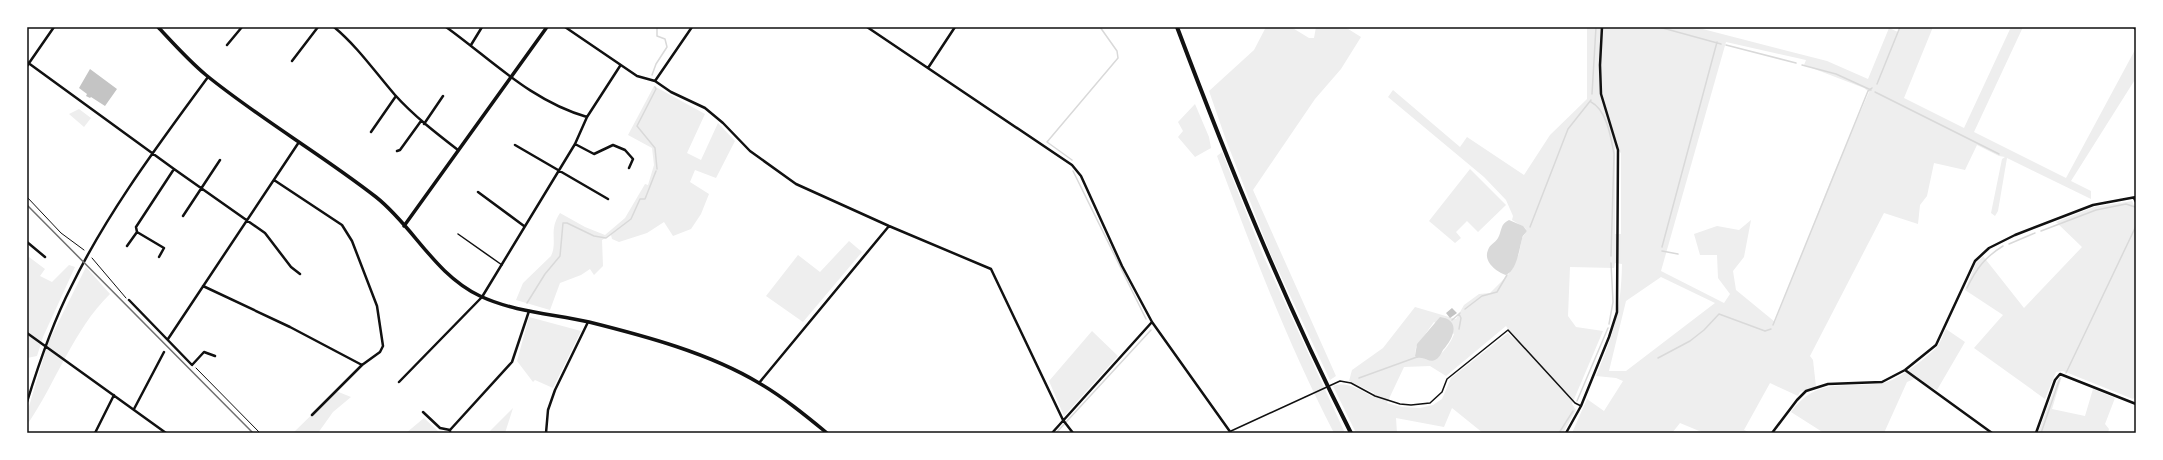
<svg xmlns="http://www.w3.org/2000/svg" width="2163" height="460" font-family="'PT Sans Narrow',sans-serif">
  <rect width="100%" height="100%" fill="#fff"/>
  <path fill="#eee" fill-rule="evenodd" d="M1266,27H1291L1309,38H1314L1316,27H1345L1361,37L1341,69L1315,99L1253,190L1336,376L1330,380L1271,255L1226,140L1209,91L1254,50Z
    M1587,27H1695L1827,61L1868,79L1889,28L1898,32L1900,27H1933L1904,98L1964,128L2011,27H2023L1974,132L2066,178L2136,48V78L2071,181L2091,191V199L2007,158L1998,211L1995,216L1991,213L2002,159L2005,157L1999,156L1977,145L1965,170L1934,163L1927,196L1920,205L1918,224L1884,213L1810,356L1813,360L1816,387L1800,392L1798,396L1770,383L1744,430L1751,433H1704L1680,423L1672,433H1572L1587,399L1604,411L1623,381L1616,378L1596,376C1614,333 1621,311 1622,264L1615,263L1614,268L1570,267L1568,316L1576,327L1603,331L1572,404L1576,410L1563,433H1483L1452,408L1444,427L1396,418L1397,433H1356L1333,386C1348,381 1360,390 1373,397L1374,393L1349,381L1352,370L1383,348L1415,307L1456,319L1464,305L1479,294L1490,293L1508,275L1519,254L1522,238L1527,231L1525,228L1512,220L1513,216L1506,200L1484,177L1388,97L1393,90L1460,147L1467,137L1524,175L1550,135L1587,99ZM1726,42L1806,60L1804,65L1864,88L1869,92L1833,175L1775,322L1736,290L1733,271L1744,257L1751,220L1739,230L1717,226L1694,234L1700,255H1717L1718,278L1730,294L1724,303L1661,271ZM1615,148L1621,153V234H1615ZM1661,277L1715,303L1626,371H1609L1626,301ZM1434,322L1454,334C1451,343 1439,361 1428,359C1424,358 1420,357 1415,356L1416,347ZM1506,326L1515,340L1508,333L1451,378L1442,399L1433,405L1420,408L1402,407L1387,403L1404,367L1430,366L1446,376Z
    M654,86L705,114L687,153L701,160L718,123L735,141L716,178L695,170L690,182L709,194L701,214L691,229L673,236L664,222L647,233L619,242L612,239L611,235L602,240L603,266L594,275L590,269L581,275L560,283L550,310L516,300L523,283L551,256C558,241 548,231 560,213L585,227L605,235L625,218L645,184L648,185L654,165L652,148L628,135Z
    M1195,104L1209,137L1211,148L1195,157L1178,137L1183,131L1178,122Z
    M79,109L91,118L84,127L69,114Z
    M1222,152L1263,255L1345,433H1334C1288,344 1252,250 1217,156Z
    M1470,169L1506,205L1478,232L1467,221L1456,232L1461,238L1455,243L1429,221Z
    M2132,201L2136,210V396L2133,399L2063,371L2056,372L2045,399L1974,348L2003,315L1965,290L1976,263L1983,256L2024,308L2082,247L2056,222L2094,207Z
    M849,241L862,252L803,322L766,296L798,255L820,272Z
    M29,257L45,269L40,276L52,282L69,265L75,267L43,337L37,356L27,358V260Z
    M86,267L110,294C73,330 56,383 27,425V413L48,343Z
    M529,317L581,331L553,388L535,380L533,382L517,361Z
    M1946,329L1965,342L1937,390L1914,379L1907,382L1884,433H1824L1791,412C1817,376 1845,389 1883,383C1897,381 1926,358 1936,348C1941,343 1943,334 1946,329Z
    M1092,331L1118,356L1064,416L1049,381Z
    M2062,376L2052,409L2085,416L2093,389L2115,398L2105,424L2109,429L2108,433H2038L2057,381Z
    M336,391L351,397L333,412L318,433H293Z
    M513,408L505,433H488Z
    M424,418L440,433H406Z"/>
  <path fill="#d9d9d9" d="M1509,220L1523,226L1527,231C1525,234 1522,236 1522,239C1519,250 1517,270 1506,275C1496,272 1483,261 1488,250C1490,244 1495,243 1498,238C1502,231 1500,224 1509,220Z
    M1440,317C1462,320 1453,339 1443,350C1441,354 1439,358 1435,360C1430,363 1424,356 1417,358L1415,356L1417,344Z"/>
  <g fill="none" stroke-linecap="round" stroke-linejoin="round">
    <path stroke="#d9d9d9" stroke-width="1.5" d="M1659,27L1721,44
      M1726,45L1796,63
      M1802,65L1836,74L1871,90
      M652,75L656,64L667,47L665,39L657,36V27
      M1877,84L1900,27
      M655,87L656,89L637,126L655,148L657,169
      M1875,92L1999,154
      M1592,94L1596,27
      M1591,102C1607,110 1611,138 1614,154L1611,256
      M1072,160L1047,142L1118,58L1117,51L1100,27
      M1073,171L1146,319
      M1530,227L1568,129L1591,100
      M2041,231L2096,210L2126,204L2135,207
      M2009,244L2035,233
      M1662,247L1717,42
      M1662,251L1678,254
      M1967,288C1976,269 1985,257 2003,246
      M527,303L545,274L560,256L563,223H567L594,236L606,238L631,219L640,199H645L656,171
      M1465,309L1482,296L1497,292L1507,275
      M1459,314L1461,318L1459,329
      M1452,320L1460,313
      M1609,324L1613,302L1611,263
      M1773,325L1868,91L1872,88
      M1658,358L1690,341L1704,330L1719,314L1765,331L1771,329
      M2066,373L2136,226
      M1359,378L1417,357
      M1577,401L1608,328
      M1056,433L1151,330
      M1559,433L1573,411
      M2041,433L2060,378"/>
  </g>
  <path fill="#c4c4c4" d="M90,69L117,89L105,106L91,97L90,98L86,96L87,94L79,88Z
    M1452,308L1457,313L1450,318L1446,313Z"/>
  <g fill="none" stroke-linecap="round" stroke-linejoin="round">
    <path stroke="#111" stroke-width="1" d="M27,197L61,233L84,250
      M92,258L126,298
      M196,368L260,433"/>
    <path stroke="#111" stroke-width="1.5" d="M458,234L502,265
      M1231,431L1340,381L1351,383L1375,396L1400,404L1411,405L1430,403L1442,392L1447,379L1508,330L1575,403L1581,406"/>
    <path stroke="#111" stroke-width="2.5" d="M334,27C358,47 375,72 395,95C414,116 436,133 458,150
      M446,27C492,60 531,101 587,117
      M565,27L637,76L655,81L671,92L705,108L723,123L750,151L796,184L889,226L991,269L1063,420L1073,433
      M867,27L1072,165L1081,176L1122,266L1152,322L1231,433
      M2134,27L2136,29
      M227,45L242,27
      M471,45L482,27
      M292,61L318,27
      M27,62L174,169L265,233L291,267L300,274
      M27,66L54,27
      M928,68L955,27
      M655,81L692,27
      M424,124L443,96
      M371,132L396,96
      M575,144L594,154L613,145L625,150L633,159L629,168
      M515,145L608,199
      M397,151L400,150L421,121
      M274,180L342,225L352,241L377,306L383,346L380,352L362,365L312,415
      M478,192L524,226
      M2134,198L2136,202
      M183,216L220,160
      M137,232L164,248L159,257
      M27,242L45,257
      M127,246L137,232L136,227L174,169
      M203,286L290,327L362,365
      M129,300L192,365L204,352L215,356
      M27,333L166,433
      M168,339L299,142
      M1905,370L1992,433
      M399,382L482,297L575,144L587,117L620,66
      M759,383L889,226
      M27,402C39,363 52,324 71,287C108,211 159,144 208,77
      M134,409L164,352
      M423,412L440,428L450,430
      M95,433L114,395
      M450,433V430L512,362L529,311
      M546,433L548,410L555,390L588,322
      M1052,433L1152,322
      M1566,433L1581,406L1609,337L1617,312L1618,150L1601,94L1600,65L1602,27
      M1772,433L1797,400L1806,391L1828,384L1882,382L1905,370L1936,345L1975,261L1989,248L2015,235L2093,205L2136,197
      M2036,433L2055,380L2060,374L2136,404"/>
    <path stroke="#111" stroke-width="3.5" d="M158,27C173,43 189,61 206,75C260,119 321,154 376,197C414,227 434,274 480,296C514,312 553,314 589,322C645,336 709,353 759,383C783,397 805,415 827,433
      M404,226L547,27"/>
    <path stroke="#111" stroke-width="4" d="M1177,27C1229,165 1284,301 1351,433"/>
    <path stroke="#707070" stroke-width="1.5" d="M27,205L253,433"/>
  </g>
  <rect width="2163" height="460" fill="none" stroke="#ffffff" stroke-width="56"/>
  <rect x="28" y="28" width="2107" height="404" fill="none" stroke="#111" stroke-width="1.5"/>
</svg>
